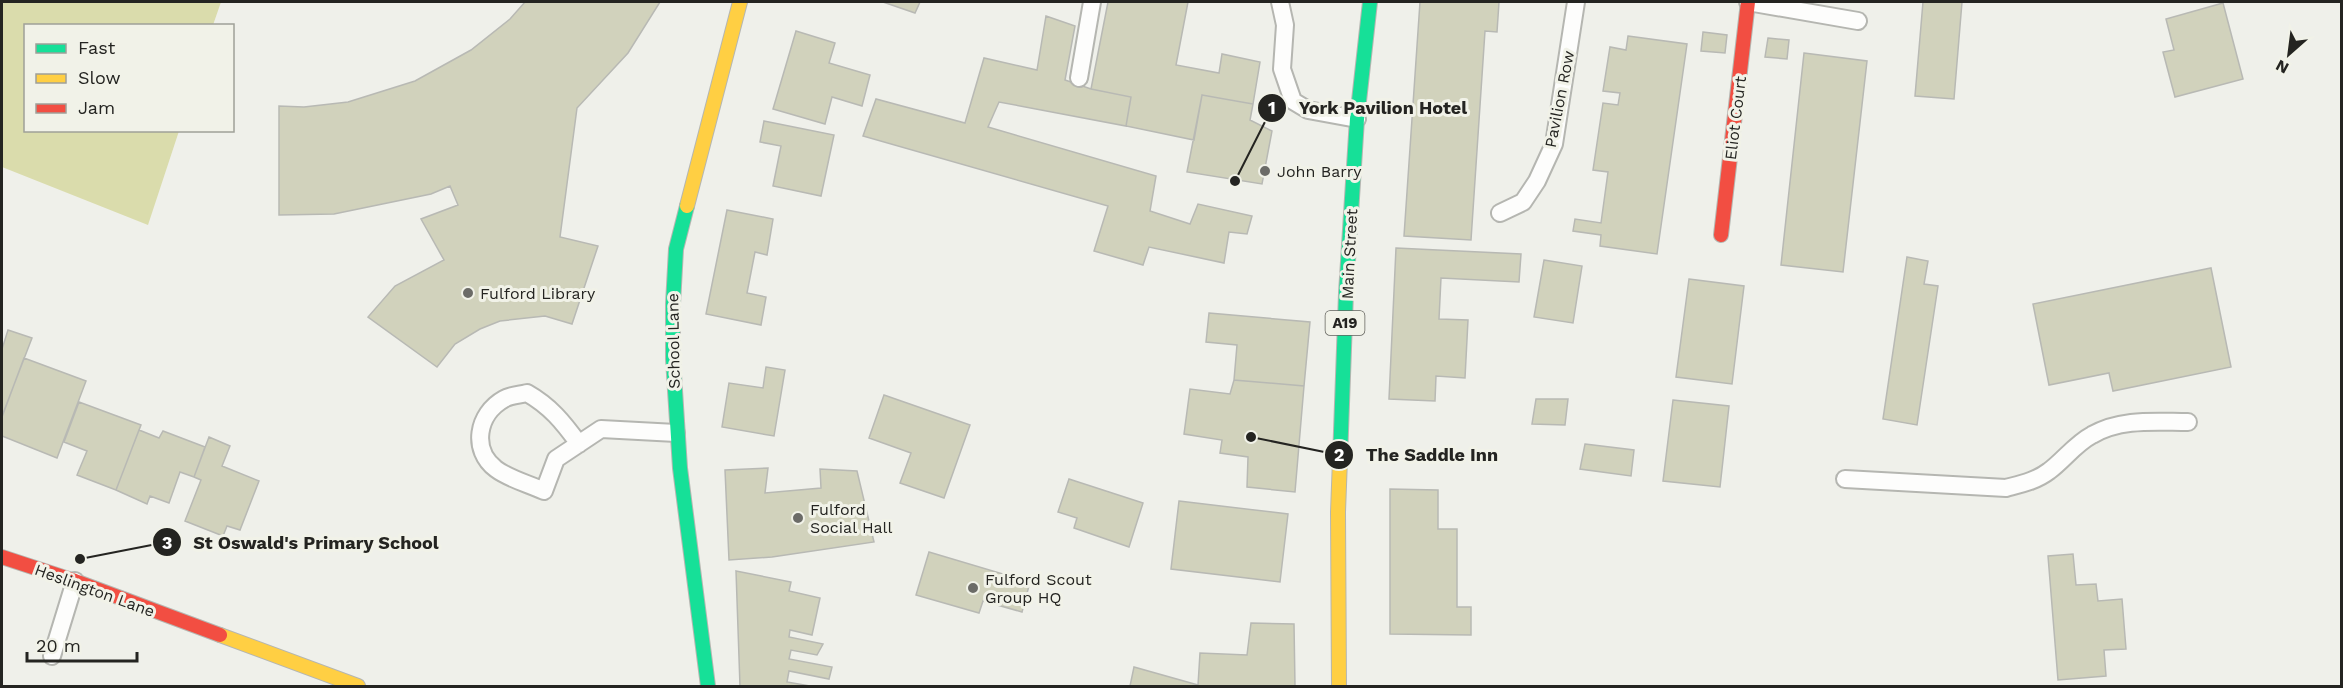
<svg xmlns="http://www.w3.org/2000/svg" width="2343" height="688" font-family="'Work Sans',sans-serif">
  <rect width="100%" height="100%" fill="#eff0ea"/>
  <path fill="#dadcac" d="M2,2H221L213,25L26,26V130L179,131L148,225L2,167Z"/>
  <path fill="#d1d2bc" stroke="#b8b9b4" stroke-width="1.5" d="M525,2H660L628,53L577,108L560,237L598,246L572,324L545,316L500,321L480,329L455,344L437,367L368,317L395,286L444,260L421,219L458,205L450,186L431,194L334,214L279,215V106L304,107L348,102L415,81L471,50L510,19Z
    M883,2H920L915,13Z
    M1108,2H1188L1176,65L1219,73L1222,54L1260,62L1253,104L1202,95L1194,140L1126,126L1131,97L1091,89Z
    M1420,2H1499L1497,32L1485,31L1471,240L1404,236Z
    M1923,2H1962L1954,99L1915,96Z
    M2223,3L2243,79L2175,97L2163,52L2174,50L2166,19Z
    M1046,16L1075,26L1065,80L1091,89L1131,97L1126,126L999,102L988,127L1156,176L1150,211L1190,224L1198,204L1252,216L1247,234L1229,232L1224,263L1149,247L1143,265L1094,251L1108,206L863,136L876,99L965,123L984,58L1037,70Z
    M796,31L835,43L829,63L870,75L862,106L832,97L825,124L773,109Z
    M1703,32L1727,35L1725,53L1701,51Z
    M1628,36L1687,44L1657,254L1600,246L1601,235L1573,231L1575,219L1601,223L1608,172L1593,170L1603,103L1618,105L1620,93L1603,91L1610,47L1626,50Z
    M1768,38L1789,40L1787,59L1765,57Z
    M1804,53L1867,61L1843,272L1781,265Z
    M1202,95L1253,104L1250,120L1272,131L1262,184L1187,172Z
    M764,121L834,135L821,196L773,186L781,146L760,142Z
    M727,210L773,219L767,255L755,252L747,293L766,297L761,325L706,314Z
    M1396,248L1521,254L1519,282L1441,278L1439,319L1468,320L1465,378L1436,376L1435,401L1389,399Z
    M1907,257L1928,261L1924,284L1938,286L1917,425L1883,419Z
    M1544,260L1582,266L1573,323L1534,317Z
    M2211,268L2231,367L2113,391L2109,373L2049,385L2033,304Z
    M1689,279L1744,286L1732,384L1676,377Z
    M1209,313L1310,322L1304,386L1234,380L1237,345L1206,342Z
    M8,330L32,338L2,416V349Z
    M24,358L86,381L57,458L2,436V417Z
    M766,367L785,370L774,436L722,427L729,383L763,388Z
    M1234,380L1304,386L1295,492L1247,487L1248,457L1220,453L1222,440L1184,434L1190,389L1230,394Z
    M884,395L970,425L944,498L900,483L911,453L869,438Z
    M1536,399H1568L1565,425L1532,424Z
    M1673,400L1729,406L1720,487L1663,481Z
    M79,402L141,425L116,490L77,475L87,451L64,442Z
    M139,430L159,438L163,431L205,447L194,477L180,472L169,503L150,496L147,504L116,490Z
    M209,437L230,446L222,466L259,481L240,530L227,526L223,536L185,521L201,480L194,477Z
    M1585,444L1634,450L1631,476L1580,469Z
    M768,468L765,493L821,488L820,469L857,471L874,542L772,557L729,560L725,470Z
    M1069,479L1143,503L1129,547L1074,528L1077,518L1058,512Z
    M1390,489L1438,490V529H1457V607H1471V635L1390,634Z
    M1179,501L1288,514L1280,582L1171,569Z
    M929,552L1030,582L1022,612L983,601L979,613L916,595Z
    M2073,554L2076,585L2096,584L2098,601L2122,599L2126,649L2104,650L2106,676L2058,680L2048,556Z
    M736,571L791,582L789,591L820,598L812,635L790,630L789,637L823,644L817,655L791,650L789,659L832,667L829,679L789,671L787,682L810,686H740Z
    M1251,623L1294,624L1295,686H1130L1134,667L1198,685L1200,653L1247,655Z"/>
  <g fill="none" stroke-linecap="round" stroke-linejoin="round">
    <defs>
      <path id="lane" d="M1280,2L1285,25L1282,69L1293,101L1308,110L1357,119
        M1748,2L1858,21
        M1079,78L1092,2
        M1500,213L1523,202L1537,181L1554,144L1576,2
        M579,444C563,422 550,406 527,393C520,395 510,395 504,399C477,414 471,450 496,469C509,479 529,484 544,491L556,459L601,429L676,433
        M1845,479L2006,488C2021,484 2036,481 2049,471C2064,460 2075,444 2092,435C2121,418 2156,422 2188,422
        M52,656L75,581"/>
      <path id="fast" d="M687,206L676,249L673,304V359L680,468L708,686
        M1340,459L1346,293L1357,119L1370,2"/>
      <path id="slow" d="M687,206L740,2
        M220,635L358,686
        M1339,686L1338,512L1340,459"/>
      <path id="jam" d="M1721,235L1748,2
        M2,557L75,581L220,635"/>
    </defs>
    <use href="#lane" stroke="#b5b6b1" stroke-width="20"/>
    <use href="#fast" stroke="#b5b6b1" stroke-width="16"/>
    <use href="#slow" stroke="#b5b6b1" stroke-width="16"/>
    <use href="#jam" stroke="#b5b6b1" stroke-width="16"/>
    <use href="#lane" stroke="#fdfdfc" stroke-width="16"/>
    <use href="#fast" stroke="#16e098" stroke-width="14"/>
    <use href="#slow" stroke="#ffcf43" stroke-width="14"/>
    <use href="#jam" stroke="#f24e42" stroke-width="14"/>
  </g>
  <g fill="#6b6b67" stroke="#f1f2e8" stroke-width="2">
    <circle cx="1265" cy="171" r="6"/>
    <circle cx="468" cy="293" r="6"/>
    <circle cx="798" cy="518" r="6"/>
    <circle cx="973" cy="588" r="6"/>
  </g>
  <g text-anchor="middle" stroke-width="6" stroke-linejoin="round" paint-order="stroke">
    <rect fill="#f1f2e8" stroke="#62625d" stroke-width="1.5" x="1325.5" y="311" width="39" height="24" rx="4.5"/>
    <g font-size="15" font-weight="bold" fill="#242421">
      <text x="1345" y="328">A19</text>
    </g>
    <g font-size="16" fill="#242421" stroke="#f1f2e8">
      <text transform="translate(1559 99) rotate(-79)" y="6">Pavilion Row</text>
      <text transform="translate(1735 118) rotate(-83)" y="6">Eliot Court</text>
      <text transform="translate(1349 254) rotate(-87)" y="6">Main Street</text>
      <text transform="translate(673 341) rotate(-91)" y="6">School Lane</text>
      <text transform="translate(95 590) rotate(20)" y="6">Heslington Lane</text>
    </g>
    <g font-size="16" fill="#242421" stroke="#f1f2e8" text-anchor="start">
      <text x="1277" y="177">John Barry</text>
      <text x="480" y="299">Fulford Library</text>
      <text x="810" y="515">Fulford<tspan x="810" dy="18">Social Hall</tspan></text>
      <text x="985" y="585">Fulford Scout<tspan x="985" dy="18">Group HQ</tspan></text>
    </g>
  </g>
  <path fill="none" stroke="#242421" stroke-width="2" d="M1235 181L1272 108M1251 437L1339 455M80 559L167 542"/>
  <g fill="#242421" stroke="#f1f2e8" stroke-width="2">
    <circle cx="1235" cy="181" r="6"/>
    <circle cx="1251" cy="437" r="6"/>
    <circle cx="80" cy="559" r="6"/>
    <circle cx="1272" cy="108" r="15"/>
    <circle cx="1339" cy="455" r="15"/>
    <circle cx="167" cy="542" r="15"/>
  </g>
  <g font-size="18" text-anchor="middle" font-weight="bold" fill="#fff">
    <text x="1272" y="114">1</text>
    <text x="1339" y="461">2</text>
    <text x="167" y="549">3</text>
  </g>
  <g font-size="18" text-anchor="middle" font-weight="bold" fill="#242421" stroke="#f1f2e8" stroke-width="6" stroke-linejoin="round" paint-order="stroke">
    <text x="1383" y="114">York Pavilion Hotel</text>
    <text x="1432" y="461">The Saddle Inn</text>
    <text x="316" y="549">St Oswald's Primary School</text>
  </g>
  <rect width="2343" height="688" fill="none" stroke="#242421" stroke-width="6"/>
  <rect x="24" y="24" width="210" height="108" fill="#f1f2e8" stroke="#9fa098" stroke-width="1.5"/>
  <rect x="36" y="44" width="30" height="9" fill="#16e098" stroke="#9fa098" stroke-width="1.5"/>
  <text x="78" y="54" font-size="18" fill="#242421">Fast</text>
  <rect x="36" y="74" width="30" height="9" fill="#ffcf43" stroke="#9fa098" stroke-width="1.5"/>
  <text x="78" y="84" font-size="18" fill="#242421">Slow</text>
  <rect x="36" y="104" width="30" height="9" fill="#f24e42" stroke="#9fa098" stroke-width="1.5"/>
  <text x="78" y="114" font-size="18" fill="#242421">Jam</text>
  <g transform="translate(2289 54) rotate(208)" stroke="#f1f2e8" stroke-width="4.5" paint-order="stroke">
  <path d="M0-4.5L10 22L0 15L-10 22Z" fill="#242421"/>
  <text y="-9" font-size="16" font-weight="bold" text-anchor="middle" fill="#242421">N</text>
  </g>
  <path d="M27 652v9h110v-9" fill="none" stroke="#242421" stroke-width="3"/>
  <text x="36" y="652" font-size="18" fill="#242421" stroke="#f1f2e8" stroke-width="4.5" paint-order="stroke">20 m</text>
</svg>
